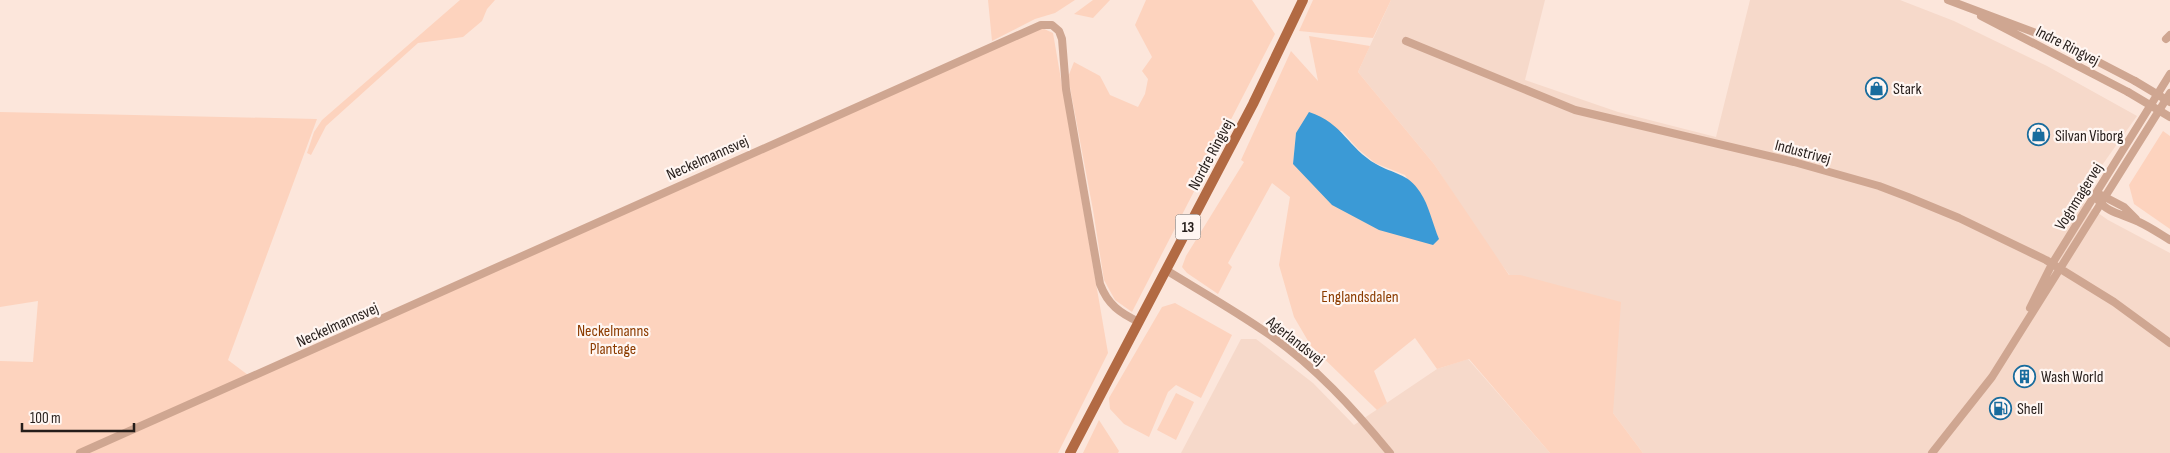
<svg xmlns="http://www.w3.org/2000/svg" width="2170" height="453" font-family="'Sofia Sans Condensed',sans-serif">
  <rect width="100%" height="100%" fill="#fce6db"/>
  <path fill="#f6d9ca" d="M1391,0H1545L1525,80L1618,112L1716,137L1750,0H1900L1954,21L2047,66L2137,116L2078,199L2108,220L2170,253V453H1643L1487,245L1434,164L1358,72Z
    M1241,339H1256L1313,383L1354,425L1437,369L1468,359L1550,453H1181Z"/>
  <path fill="#fdd3be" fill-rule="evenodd" d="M460,0H495L487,9L482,21L463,37L418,43L326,126L311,155L307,153L314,132L322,120Z
    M988,0H1075L1055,13L1035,19L992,41Z
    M1093,0H1110L1093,18L1074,14Z
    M1146,0H1252L1275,34L1132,312L1115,300L1104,280L1093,210L1068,77L1074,62L1100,76L1110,95L1138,107L1145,94L1148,79L1142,71L1152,57L1135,25Z
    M1313,0H1391L1373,38L1299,31Z
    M1042,28L1053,33L1108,353L1058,453H0V361L33,362L38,301L0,307V112L317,119L228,360L248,375Z
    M1309,36L1370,46L1358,72L1434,164L1509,275H1520L1621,302L1613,413L1643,453H1550L1469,359L1437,369L1415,338L1374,371L1387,403L1377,410L1311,346L1294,317L1279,265L1290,197L1272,183L1228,263L1232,267L1218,294L1187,273L1182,267L1186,256L1244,162L1241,160L1291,51L1318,81ZM1342,131L1358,149L1375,163L1405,175L1429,216L1439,239L1293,164L1296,133Z
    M2163,131L2170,136V229L2134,204L2129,185Z
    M1175,303L1232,335L1201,398L1176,385L1168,392L1149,437L1124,424L1110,409L1109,398L1162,307Z
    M1176,393L1194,402L1176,440L1157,430Z
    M1099,420L1119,451L1118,453H1083Z"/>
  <path fill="#3b9ad6" d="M1309,112C1343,123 1348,148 1376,164C1393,174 1408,173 1420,192C1429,205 1433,225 1439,239L1433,245L1379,230L1332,205L1293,164L1296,133Z"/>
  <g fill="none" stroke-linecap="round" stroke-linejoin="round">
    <path stroke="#cfa691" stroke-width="8" d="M1948,0L2060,42L2135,81
      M1981,16L2128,92
      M2166,39L2170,35
      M1406,41L1575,110L1794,162L1879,186L1908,197L1959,218L2046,260L2114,302L2170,343
      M2101,195L2124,207L2136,219
      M2098,200C2107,213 2126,215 2139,222C2150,227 2160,234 2170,240
      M1166,270C1200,291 1234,310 1267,333C1314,365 1354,409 1390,453
      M2030,308L2052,264L2170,74
      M80,453L1041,25H1052L1059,31L1062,39L1066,89L1100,284C1108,305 1120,313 1139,322
      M1932,453L1992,377L2170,93"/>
    <path stroke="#b26a43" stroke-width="10" d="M1070,453L1253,104L1303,0"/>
    <path stroke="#cfa691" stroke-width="8" d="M2135,81L2170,102
      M2128,92L2170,117"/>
  </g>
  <defs>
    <symbol id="shop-ring" viewBox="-11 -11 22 22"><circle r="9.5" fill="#fff6f2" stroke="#196c9d" stroke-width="1.5"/><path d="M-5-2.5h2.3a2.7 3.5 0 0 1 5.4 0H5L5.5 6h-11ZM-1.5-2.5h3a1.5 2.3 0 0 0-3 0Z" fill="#196c9d"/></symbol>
    <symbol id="building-ring" viewBox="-11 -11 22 22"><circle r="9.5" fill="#fff6f2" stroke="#196c9d" stroke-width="1.5"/><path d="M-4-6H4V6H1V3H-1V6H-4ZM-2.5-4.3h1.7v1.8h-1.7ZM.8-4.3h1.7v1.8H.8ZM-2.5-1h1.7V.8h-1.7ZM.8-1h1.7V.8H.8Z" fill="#196c9d"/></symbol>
    <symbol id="fuel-ring" viewBox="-11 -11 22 22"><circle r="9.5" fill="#fff6f2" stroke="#196c9d" stroke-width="1.5"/><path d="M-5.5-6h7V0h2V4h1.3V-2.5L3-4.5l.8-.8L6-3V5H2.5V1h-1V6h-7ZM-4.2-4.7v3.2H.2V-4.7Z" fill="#196c9d"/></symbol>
  </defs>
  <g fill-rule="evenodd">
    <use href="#shop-ring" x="1864" y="76" width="25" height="25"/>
    <use href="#shop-ring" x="2026" y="122" width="25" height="25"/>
    <use href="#building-ring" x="2012" y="364" width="25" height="25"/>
    <use href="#fuel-ring" x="1988" y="396" width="25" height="25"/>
  </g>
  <g text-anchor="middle" stroke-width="4.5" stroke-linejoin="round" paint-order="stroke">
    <rect fill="#fff6f2" stroke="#665e5b" stroke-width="1" x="1175.5" y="214.5" width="25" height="25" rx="4"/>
    <g font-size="15" font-weight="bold" fill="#251d1a">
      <text x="1188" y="232">13</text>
    </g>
    <g font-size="16" fill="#251d1a" stroke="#fff6f2">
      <text transform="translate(2068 45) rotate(27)" y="6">Indre Ringvej</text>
      <text transform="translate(1803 151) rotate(15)" y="6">Industrivej</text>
      <text transform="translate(1210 154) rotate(-62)" y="6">Nordre Ringvej</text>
      <text transform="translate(707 157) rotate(-24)" y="6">Neckelmannsvej</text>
      <text transform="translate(2078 196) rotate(-58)" y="6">Vognmagervej</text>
      <text transform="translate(337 324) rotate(-24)" y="6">Neckelmannsvej</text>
      <text transform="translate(1296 340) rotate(38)" y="6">Agerlandsvej</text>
    </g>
    <g font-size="16" fill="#251d1a" stroke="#fff6f2" text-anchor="start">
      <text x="1893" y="94">Stark</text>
      <text x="2055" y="141">Silvan Viborg</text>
      <text x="2041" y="382">Wash World</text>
      <text x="2017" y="414">Shell</text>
    </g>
    <g font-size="16" fill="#8c3c00" stroke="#fff6f2">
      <text x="1360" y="302">Englandsdalen</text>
      <text x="613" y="336">Neckelmanns<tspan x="613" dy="18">Plantage</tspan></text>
    </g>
  </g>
  <path d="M22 423v8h112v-8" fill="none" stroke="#251d1a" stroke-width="2.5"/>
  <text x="30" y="423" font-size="15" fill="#251d1a" stroke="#fff6f2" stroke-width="4" paint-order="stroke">100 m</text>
</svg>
